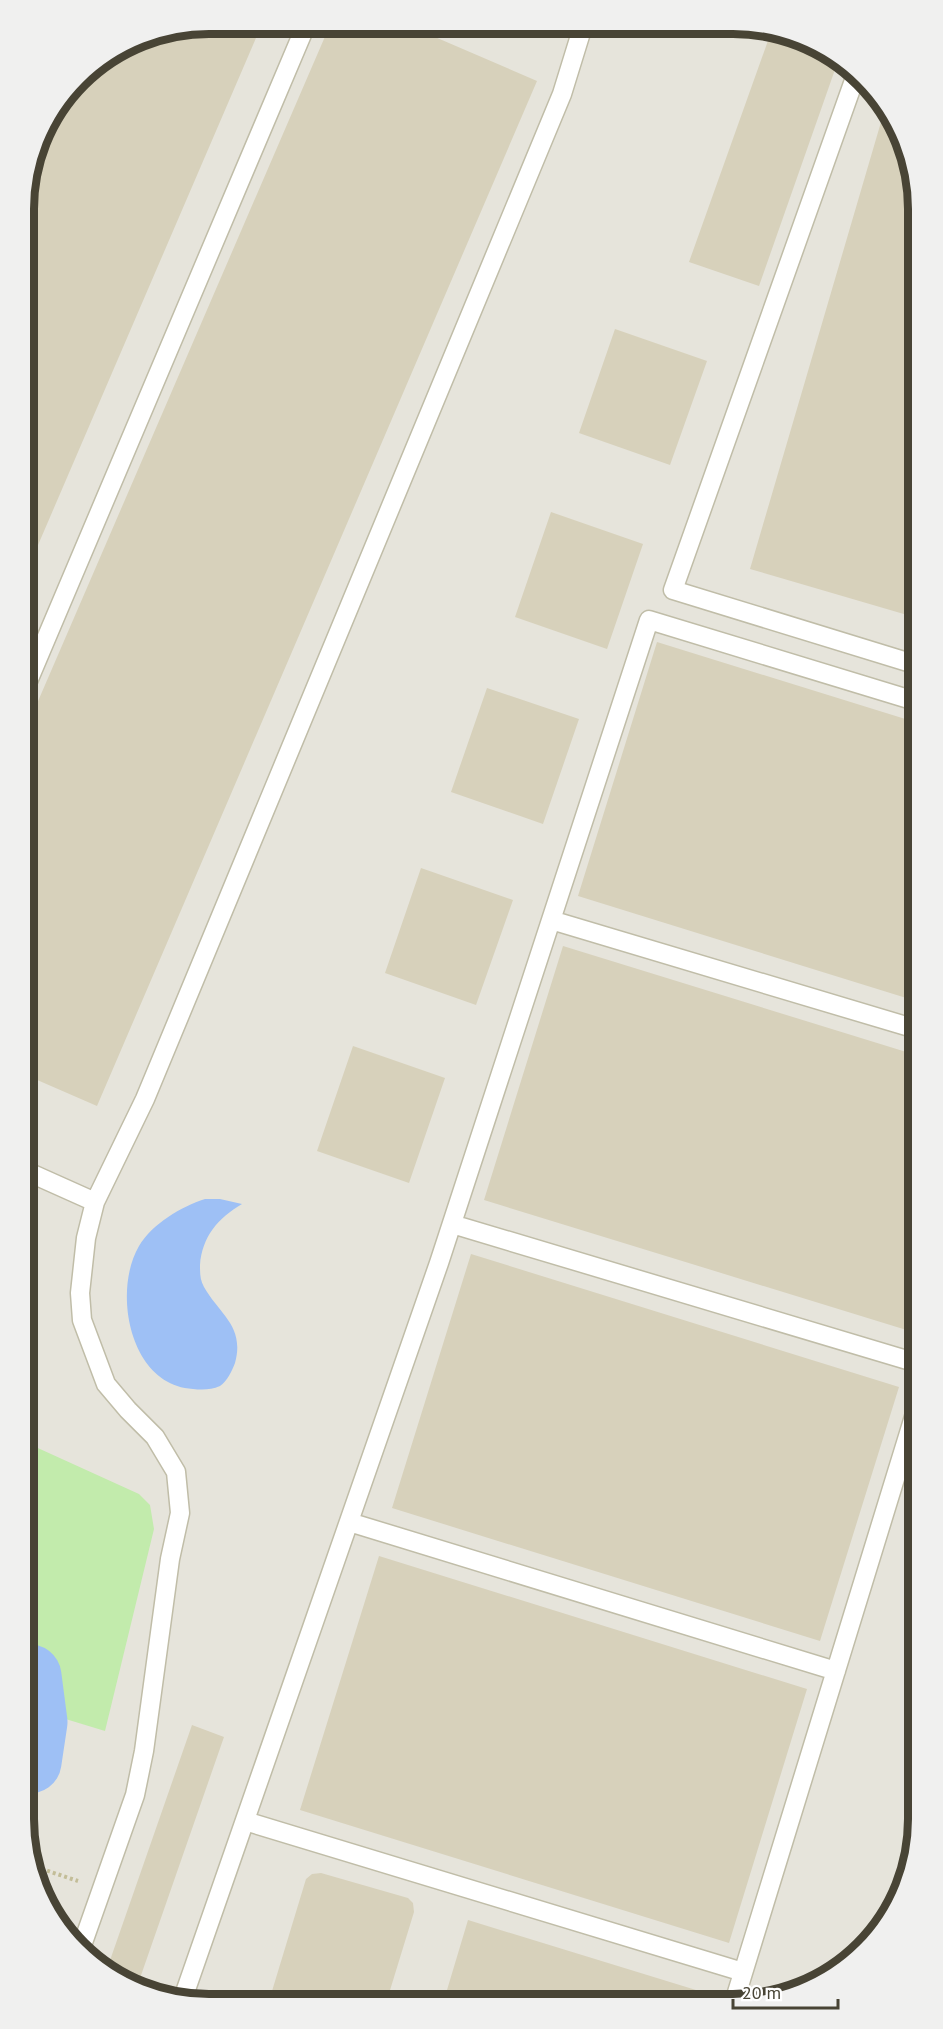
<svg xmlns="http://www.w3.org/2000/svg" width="943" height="2029" font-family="'PT Sans',sans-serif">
  <rect width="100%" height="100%" fill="#f4f3e6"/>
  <path fill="#e6e4db" d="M209,24L770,27L856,70L888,107L913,161L919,1832L905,1890L873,1942L836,1974L782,1999L173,2002L87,1959L49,1913L30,1868L24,197L87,70L139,38Z"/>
  <path fill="#c2ebac" d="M29,1444L139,1494L150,1505L154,1529L105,1731L59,1717L30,1803Z"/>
  <path fill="#9ec0f5" d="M205,1199H220L242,1204C218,1218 202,1237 200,1265C200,1273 200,1280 204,1287C220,1315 245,1326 235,1363C232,1371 227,1381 220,1386C211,1390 202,1390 193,1389C130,1386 112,1292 139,1246C153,1223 181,1207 205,1199Z"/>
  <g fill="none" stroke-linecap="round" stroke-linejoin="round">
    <path stroke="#9ec0f5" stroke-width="63" d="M30,1676L36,1722L30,1762"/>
  </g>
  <path fill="#d7d1bb" d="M209,24H262L26,573L24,197L43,127L87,70L139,38Z
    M330,25H407L537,81L97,1106L28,1076L26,729Z
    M739,27H770L838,61L759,286L689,262L770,35Z
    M886,105L913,161L914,617L750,569Z
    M615,329L707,361L670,465L579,433Z
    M551,512L643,544L607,649L515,617Z
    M657,642L915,722L916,1001L578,896Z
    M487,688L579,719L543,824L451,792Z
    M421,868L513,900L476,1005L385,973Z
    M563,946L916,1055L917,1319L913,1332L484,1200Z
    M353,1046L445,1078L409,1183L317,1151Z
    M471,1254L899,1387L820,1641L392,1508Z
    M379,1556L807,1689L729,1943L300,1810Z
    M192,1725L224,1737L138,1984L107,1969Z
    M321,1873L408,1898L413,1903L414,1912L387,2000L269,2001L306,1879L312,1874Z
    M468,1920L722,1998V1999L444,2000Z"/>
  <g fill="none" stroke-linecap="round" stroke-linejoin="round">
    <defs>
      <path id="lane" d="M857,72L673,590L914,664
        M26,686L306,25
        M551,920L916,1029
        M28,1172L95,1202
        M452,1224L917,1363
        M349,1522L836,1671
        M245,1821L743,1972
        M80,1951L135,1795L144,1751L170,1559L180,1513L176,1472L155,1437L128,1410L106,1384L82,1320L80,1293L86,1238L95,1202L145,1099L562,94L583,26
        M735,1999L917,1407
        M182,2001L439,1263L649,620L915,701"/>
    </defs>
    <use href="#lane" stroke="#c0bda8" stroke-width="21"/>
    <path stroke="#c3bd98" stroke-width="4" stroke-dasharray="3 3" stroke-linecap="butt" d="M30,1865L78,1881"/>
    <use href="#lane" stroke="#fff" stroke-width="18"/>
  </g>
  <path d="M0 0H943V2029H0ZM209 34H733A175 175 0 0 1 908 209V1819A175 175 0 0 1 733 1994H209A175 175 0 0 1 34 1819V209A175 175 0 0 1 209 34Z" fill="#f0f0ef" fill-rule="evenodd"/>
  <path fill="none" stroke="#484435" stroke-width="8" d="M209 34H733A175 175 0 0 1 908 209V1819A175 175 0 0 1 733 1994H209A175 175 0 0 1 34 1819V209A175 175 0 0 1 209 34Z"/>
  <path d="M733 1999v9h105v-9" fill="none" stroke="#484435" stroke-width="3"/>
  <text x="742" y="1999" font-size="18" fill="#484435" stroke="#ffffff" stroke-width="4.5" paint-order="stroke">20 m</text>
</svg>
